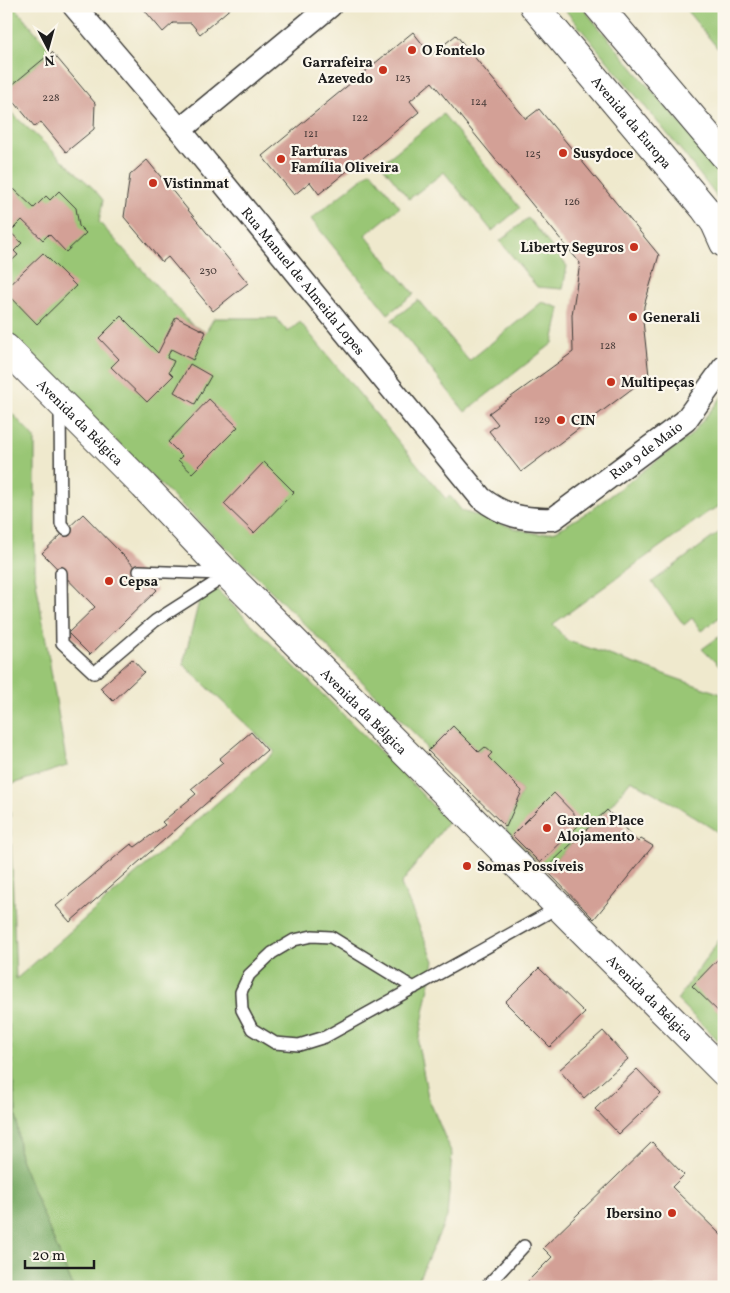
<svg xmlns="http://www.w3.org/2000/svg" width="730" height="1293" font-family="Vollkorn,serif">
  <rect width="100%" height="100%" fill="#fbf7ec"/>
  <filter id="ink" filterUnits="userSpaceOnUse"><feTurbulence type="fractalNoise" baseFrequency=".02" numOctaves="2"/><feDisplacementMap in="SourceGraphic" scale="10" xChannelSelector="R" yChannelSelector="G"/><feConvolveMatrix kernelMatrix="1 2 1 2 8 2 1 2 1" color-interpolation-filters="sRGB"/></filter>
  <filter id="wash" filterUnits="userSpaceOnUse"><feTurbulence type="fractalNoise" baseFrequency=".0096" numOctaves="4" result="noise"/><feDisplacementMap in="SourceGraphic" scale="20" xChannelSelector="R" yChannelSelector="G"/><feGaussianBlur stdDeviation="1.12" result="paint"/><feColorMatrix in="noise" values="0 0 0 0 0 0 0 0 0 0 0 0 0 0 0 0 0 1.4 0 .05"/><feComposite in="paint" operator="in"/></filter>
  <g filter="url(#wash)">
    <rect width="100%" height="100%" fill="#efe9cd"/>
    <path fill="#99c674" stroke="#5a7148" d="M6,6H14L52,52L6,91Z
      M562,6H581L652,91L724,172V206L684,154Z
      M683,6H724V56Z
      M6,108L93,188L103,200L99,222L192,325L206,332L214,318H276L288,332L300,322L446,499L450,496L462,511L487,519L517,529L539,534L556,531L588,512L690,436L724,394V504L708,512L553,624L566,640L724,695V833L716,831L679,807L631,780L607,810L545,869L508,833L506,827L522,791L488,757L491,753L485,747L479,752L453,726L428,751L419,738L261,581L136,461L6,329Z
      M443,114L520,208L492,231L444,172L409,199L381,164Z
      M371,171L400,207L365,235L414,294L388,314L311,219Z
      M528,218L567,266L563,289L537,287L500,241Z
      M418,300L469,361L542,302L560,308L553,343L465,412L392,320Z
      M6,407L35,438V575L67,766L9,785L16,979L275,752L183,664L205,578L402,773L448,822L401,884L434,961L418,1044L428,1097L452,1154L447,1217L418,1280L422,1287H73L20,1159L9,1026L6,1032Z
      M724,529V614L701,631L692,618L684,625L652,582Z
      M724,633V671L702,649Z
      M724,933V1046L677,1000Z"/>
    <path fill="#7aab66" stroke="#4b6441" d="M9,1024L20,1159L73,1287H6V1032Z"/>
    <g id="blocks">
      <path fill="#d3a096" d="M141,6H233L200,34L191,23H173L163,32Z
        M413,32L431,55L456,35L526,119L539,109L659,255L644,306L643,321L649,376L521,472L489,431L498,424L489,413L573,352L572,315L580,263L432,82L410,101L419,112L319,194L310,182L294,195L262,156Z
        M52,52L95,103L94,129L66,152L41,122L35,127L6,92V90Z
        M147,160L248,283L213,311L168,257L162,262L124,217L130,175Z
        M14,189L34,208L46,196L50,200L59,191L76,208L79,226L86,233L66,252L49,234L43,240L22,220L10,232L22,243L14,251L18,255L6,266V197Z
        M43,253L76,286L37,324L6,292V288Z
        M121,316L158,353L176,317L206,332L193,360L171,349L167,358L174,361L169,372L173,376L147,402L111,367L119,359L99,338Z
        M190,364L211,376L195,404L174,392Z
        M209,399L238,427L192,473L178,460L182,456L168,442Z
        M264,462L294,492L254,533L224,504Z
        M83,514L157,590L90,655L68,633L95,607L42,553Z
        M132,659L144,672L113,701L100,688Z
        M453,726L479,752L485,747L492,753L488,757L522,791L506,827L428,751Z
        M251,732L267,750L70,922L56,906L131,844L135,847L165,825L162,822L196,794L191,789L223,763L219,759Z
        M554,793L582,822L540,863L512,835Z
        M607,810L638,842L641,839L653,846L594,919L545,869Z
        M724,953V1017L692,986Z
        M539,968L585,1013L550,1047L505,1002Z
        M603,1031L628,1059L584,1098L559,1070Z
        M637,1069L661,1094L619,1134L595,1109Z
        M652,1142L684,1175L672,1187L724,1238V1287H522L552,1257L543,1248Z"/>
    </g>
  </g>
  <g filter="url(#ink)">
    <use href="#blocks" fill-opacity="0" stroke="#3c3b37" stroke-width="1"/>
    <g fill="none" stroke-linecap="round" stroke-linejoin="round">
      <defs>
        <path id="service" d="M60,407L61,524L66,530
          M139,571L221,574
          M61,573L62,643L94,673L155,621L227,575
          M414,988L331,937L312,936L294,940L272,953L249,975L241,992L242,1010L252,1029L275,1043L299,1045L325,1037L559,907
          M486,1287L524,1246"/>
        <g id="minor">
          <path id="s1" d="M74,6L180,130L481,498C504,516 523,520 553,519L685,421L724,367"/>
          <path d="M180,130L330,6"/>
        </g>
        <g id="secondary">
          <path id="s2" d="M6,348L144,486L227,574L724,1072"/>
        </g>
        <g id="primary">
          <path id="s3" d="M534,6L705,209L715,223L724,243"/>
          <path d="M598,6L724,155"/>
        </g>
      </defs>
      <use href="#service" stroke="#3c3b37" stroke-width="14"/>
      <use href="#minor" stroke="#3c3b37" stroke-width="25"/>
      <use href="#secondary" stroke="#3c3b37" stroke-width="30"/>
      <use href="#primary" stroke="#3c3b37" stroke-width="30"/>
      <use href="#service" stroke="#fff" stroke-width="11"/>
      <use href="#minor" stroke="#fff" stroke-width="22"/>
      <use href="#secondary" stroke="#fff" stroke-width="28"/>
      <use href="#primary" stroke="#fff" stroke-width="28"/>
    </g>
  </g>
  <g fill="#c8321e" stroke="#fbf7ec" stroke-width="2">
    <circle cx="412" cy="50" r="5"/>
    <circle cx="383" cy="70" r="5"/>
    <circle cx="563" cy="153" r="5"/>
    <circle cx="281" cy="159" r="5"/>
    <circle cx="153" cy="183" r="5"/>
    <circle cx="634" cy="247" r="5"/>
    <circle cx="633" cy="317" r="5"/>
    <circle cx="611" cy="382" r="5"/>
    <circle cx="561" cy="420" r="5"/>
    <circle cx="109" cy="581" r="5"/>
    <circle cx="547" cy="828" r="5"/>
    <circle cx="467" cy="866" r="5"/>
    <circle cx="672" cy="1213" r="5"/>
  </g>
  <g text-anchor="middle" stroke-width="4.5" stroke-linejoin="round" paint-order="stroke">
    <g font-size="11" fill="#4a3d3a">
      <text x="403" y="81">123</text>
      <text x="51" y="101">228</text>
      <text x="479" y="105">124</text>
      <text x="360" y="121">122</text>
      <text x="311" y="137">121</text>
      <text x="533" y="157">125</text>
      <text x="572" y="205">126</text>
      <text x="208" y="274">230</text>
      <text x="608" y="349">128</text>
      <text x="542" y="423">129</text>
    </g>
    <g font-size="14" font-weight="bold" fill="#1c1c1c" stroke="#fbf7ec" text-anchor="start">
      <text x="422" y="55">O Fontelo</text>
      <text x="373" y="67" text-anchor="end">Garrafeira<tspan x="373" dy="16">Azevedo</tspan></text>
      <text x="291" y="156">Farturas<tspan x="291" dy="16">Família Oliveira</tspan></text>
      <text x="573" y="158">Susydoce</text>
      <text x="163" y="188">Vistinmat</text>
      <text x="624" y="252" text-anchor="end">Liberty Seguros</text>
      <text x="643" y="322">Generali</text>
      <text x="621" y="387">Multipeças</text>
      <text x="571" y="425">CIN</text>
      <text x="119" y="586">Cepsa</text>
      <text x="557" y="825">Garden Place<tspan x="557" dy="16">Alojamento</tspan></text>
      <text x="477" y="871">Somas Possíveis</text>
      <text x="662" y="1218" text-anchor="end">Ibersino</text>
    </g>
    <g font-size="14" fill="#1c1c1c" stroke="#fbf7ec">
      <text dy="5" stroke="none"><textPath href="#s3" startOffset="152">Avenida da Europa</textPath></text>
      <text dy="5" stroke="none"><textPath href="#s1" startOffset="358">Rua Manuel de Almeida Lopes</textPath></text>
      <text dy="5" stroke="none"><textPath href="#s2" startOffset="105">Avenida da Bélgica</textPath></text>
      <text dy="5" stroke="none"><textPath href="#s1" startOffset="831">Rua 9 de Maio</textPath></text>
      <text dy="5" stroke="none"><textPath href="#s2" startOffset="510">Avenida da Bélgica</textPath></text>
      <text dy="5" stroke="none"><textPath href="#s2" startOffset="915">Avenida da Bélgica</textPath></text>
    </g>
  </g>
  <rect width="730" height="1293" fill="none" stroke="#fbf7ec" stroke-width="25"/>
  <g transform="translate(48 48) rotate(174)" stroke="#fbf7ec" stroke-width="4" paint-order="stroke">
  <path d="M0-4L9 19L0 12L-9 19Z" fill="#1c1c1c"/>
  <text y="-8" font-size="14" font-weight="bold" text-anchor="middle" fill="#1c1c1c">N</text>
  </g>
  <path d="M25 1260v8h69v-8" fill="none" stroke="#1c1c1c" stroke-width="2.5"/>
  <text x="32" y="1260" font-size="15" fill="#1c1c1c" stroke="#fbf7ec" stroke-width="4" paint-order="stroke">20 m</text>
</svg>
